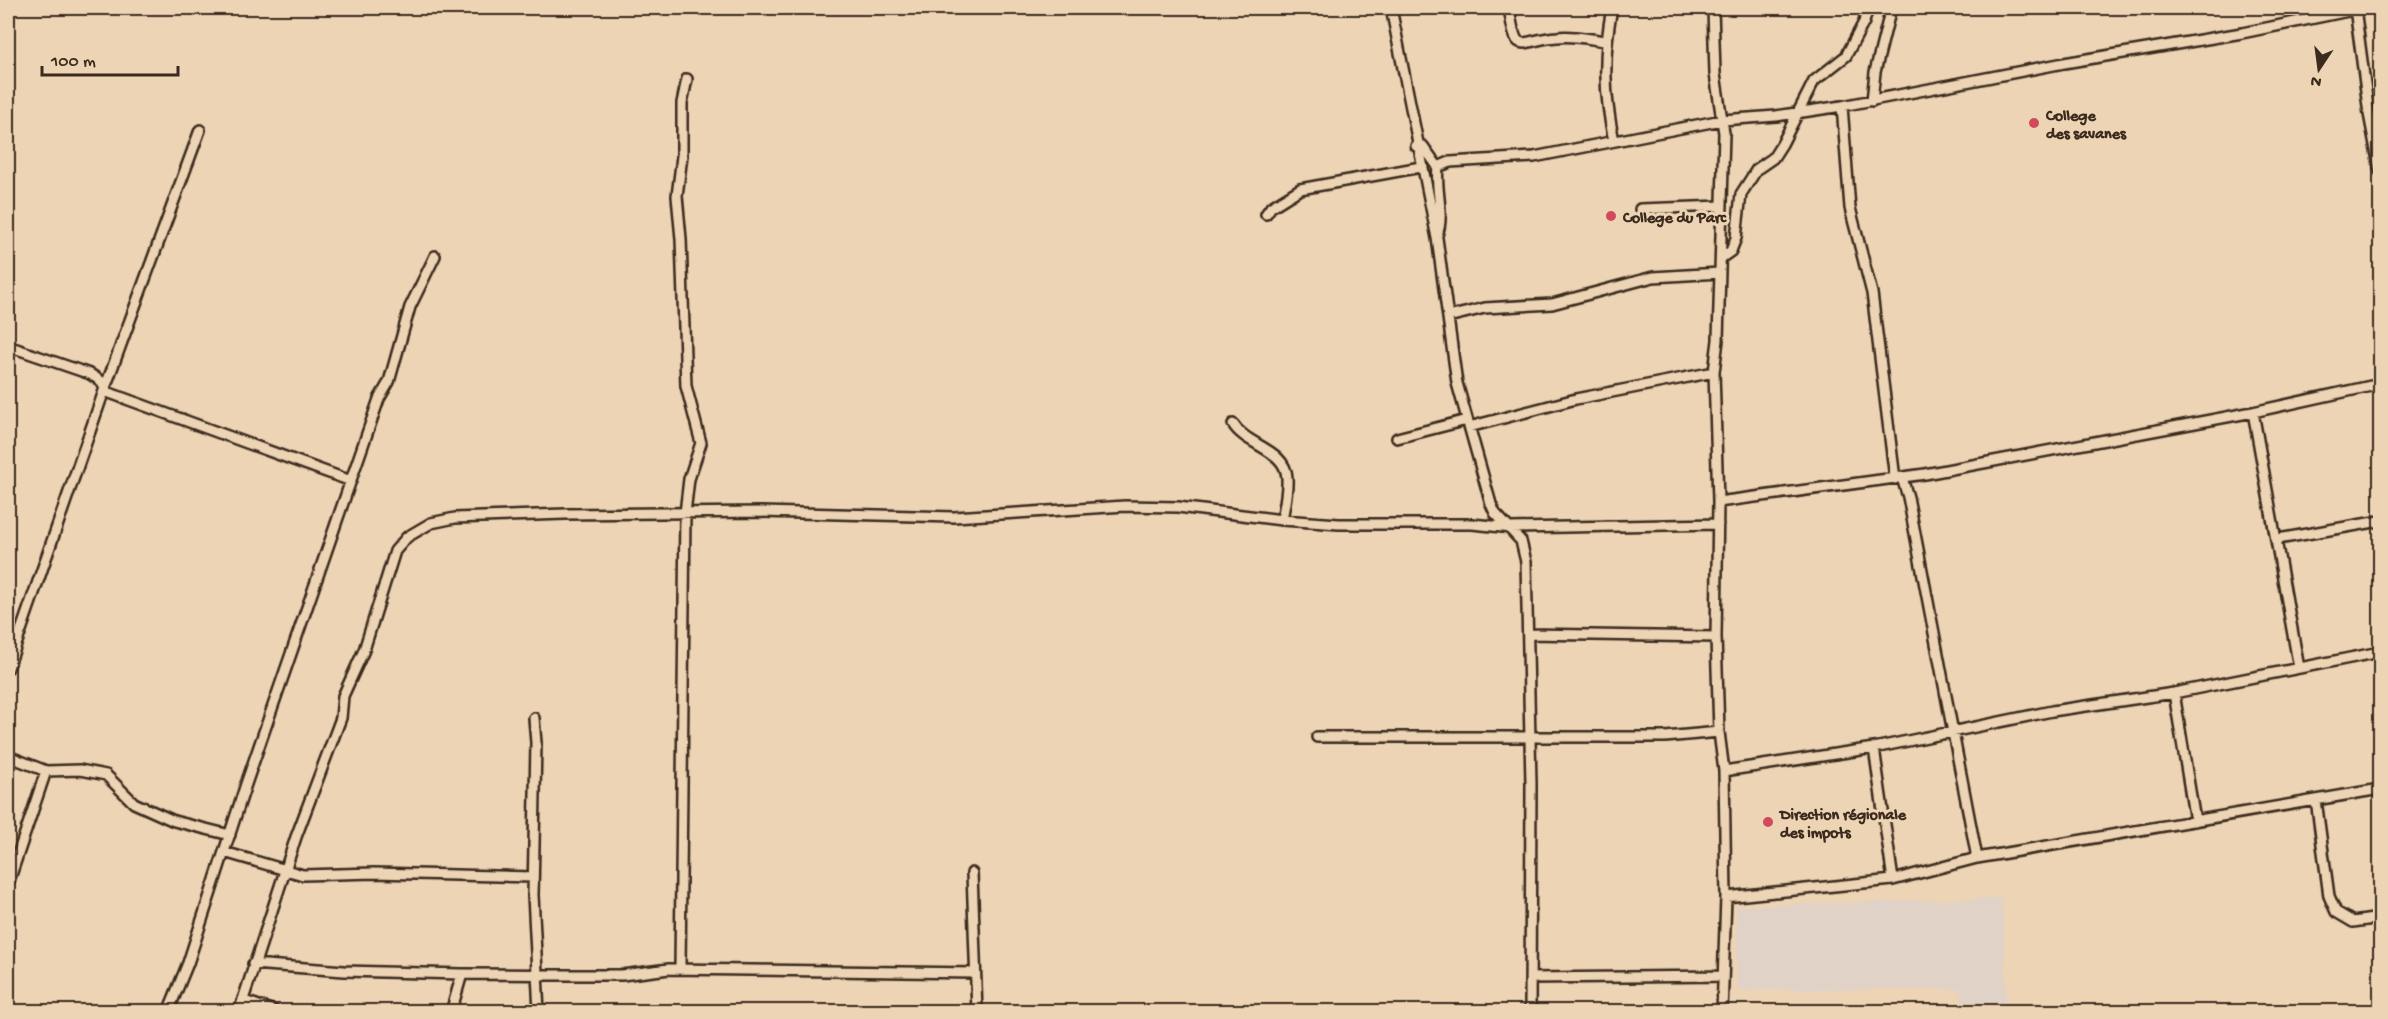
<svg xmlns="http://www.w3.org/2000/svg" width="2388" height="1019" font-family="'Gochi Hand',sans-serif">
  <rect width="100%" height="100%" fill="#ecd4b4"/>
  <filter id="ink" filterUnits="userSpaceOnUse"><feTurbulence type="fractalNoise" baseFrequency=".0167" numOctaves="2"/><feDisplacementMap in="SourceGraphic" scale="12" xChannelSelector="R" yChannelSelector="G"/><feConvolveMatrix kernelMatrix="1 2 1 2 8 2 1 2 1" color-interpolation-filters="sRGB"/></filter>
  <g filter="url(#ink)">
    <path fill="#e1d2c8" d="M2002,898L2007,1011H1962L1960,989L1737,990V906Z"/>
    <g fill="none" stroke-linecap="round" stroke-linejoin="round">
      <defs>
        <path id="minor" d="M1391,8L1437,238L1457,383L1491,504L1495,513L1521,541L1526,562L1531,784L1530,1012
          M1509,8C1517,59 1518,40 1557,37C1573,35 1590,39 1605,41
          M1612,8C1603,54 1604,95 1614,141
          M1713,8L1715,74L1724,133L1718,340L1714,372L1718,502L1716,637L1719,732L1724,771L1726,897L1722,1012
          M2355,8L2369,114L2380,171
          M1872,101L1875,72L1891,8
          M1842,106L1850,208L1872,293L1895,479
          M1416,146H1423L1438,167
          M1640,209L1722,206
          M1266,214L1271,207L1300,189L1421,167
          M1437,235C1445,215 1435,189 1438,167L1450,162L1534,157L1722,120L1776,116L1842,106L2064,63L2242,33L2363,8
          M1721,258L1731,251L1736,238L1741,194L1757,169L1773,158L1782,144L1814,81L1846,56L1864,22L1868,8
          M1448,317L1485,308L1552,304L1653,277L1720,273
          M8,346L90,374L101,381L107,392L351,481
          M2253,412L2299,668
          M1233,424C1246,446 1286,449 1287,478C1288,492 1284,507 1282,520
          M1469,427L1576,399L1714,372
          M1397,438L1467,420
          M1902,478L1908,497L1977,858
          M1718,502L1925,474L2253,412L2380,384
          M2278,539L2380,521
          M1528,634L1716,637
          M8,668L105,388L200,130
          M2174,693L2195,821
          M534,718L536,743L533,895L539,1012
          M1317,737H1665L1719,732
          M1874,748L1893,880
          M8,756L46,771L80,770L106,775L134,803L174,821L230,835
          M1724,771L1874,748L2052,711L2174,693L2380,652
          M2316,800L2329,896L2336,912L2353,922L2380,918
          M224,852L303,875L374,873L533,877
          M972,873L977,1012
          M8,884L46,771
          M1726,897L1893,880L1977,858L2380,789
          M253,964L344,971L462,974L622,975L669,969L975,973
          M680,969L685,513L689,479L701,443L686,386L681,239L677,196L682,156V103L687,79
          M1530,978L1723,976
          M244,1001L277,1012
          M168,1012L188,963L246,784L379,399L389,382L410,307L435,256
          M239,1012L296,837L341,718L343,696L364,650L395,551L407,537L431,523L455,518L565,514L761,512L954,517L1125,506L1178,507L1282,520L1339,524H1472L1512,528L1718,524
          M451,1012L462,974"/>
      </defs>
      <use href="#minor" stroke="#3b2a1e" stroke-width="14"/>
      <use href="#minor" stroke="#ecd4b4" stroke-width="9"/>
    </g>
  </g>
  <g fill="#d1495b" stroke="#ecd4b4" stroke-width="2">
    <circle cx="2034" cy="123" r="6"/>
    <circle cx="1611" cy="216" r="6"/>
    <circle cx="1768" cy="822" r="6"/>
  </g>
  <g text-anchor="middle" stroke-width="6" stroke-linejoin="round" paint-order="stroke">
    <g font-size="16" font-weight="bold" fill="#3b2a1e" stroke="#ecd4b4" text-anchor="start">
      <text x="2046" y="120">College<tspan x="2046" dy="18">des savanes</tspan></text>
      <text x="1623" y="222">College du Parc</text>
      <text x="1780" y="819">Direction régionale<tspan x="1780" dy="18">des impots</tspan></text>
    </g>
  </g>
  <rect width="2388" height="1019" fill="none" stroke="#ecd4b4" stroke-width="30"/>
  <rect x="15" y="15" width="2358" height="989" fill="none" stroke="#3b2a1e" stroke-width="2" filter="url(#ink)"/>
  <g transform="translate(2319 69) rotate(193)" stroke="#ecd4b4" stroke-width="4.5" paint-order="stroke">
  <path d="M0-4.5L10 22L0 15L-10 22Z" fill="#3b2a1e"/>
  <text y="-9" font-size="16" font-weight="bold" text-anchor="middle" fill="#3b2a1e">N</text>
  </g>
  <path d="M42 66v9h136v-9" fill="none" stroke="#3b2a1e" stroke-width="3"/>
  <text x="51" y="66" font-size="18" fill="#3b2a1e" stroke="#ecd4b4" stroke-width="4.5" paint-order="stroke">100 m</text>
</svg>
